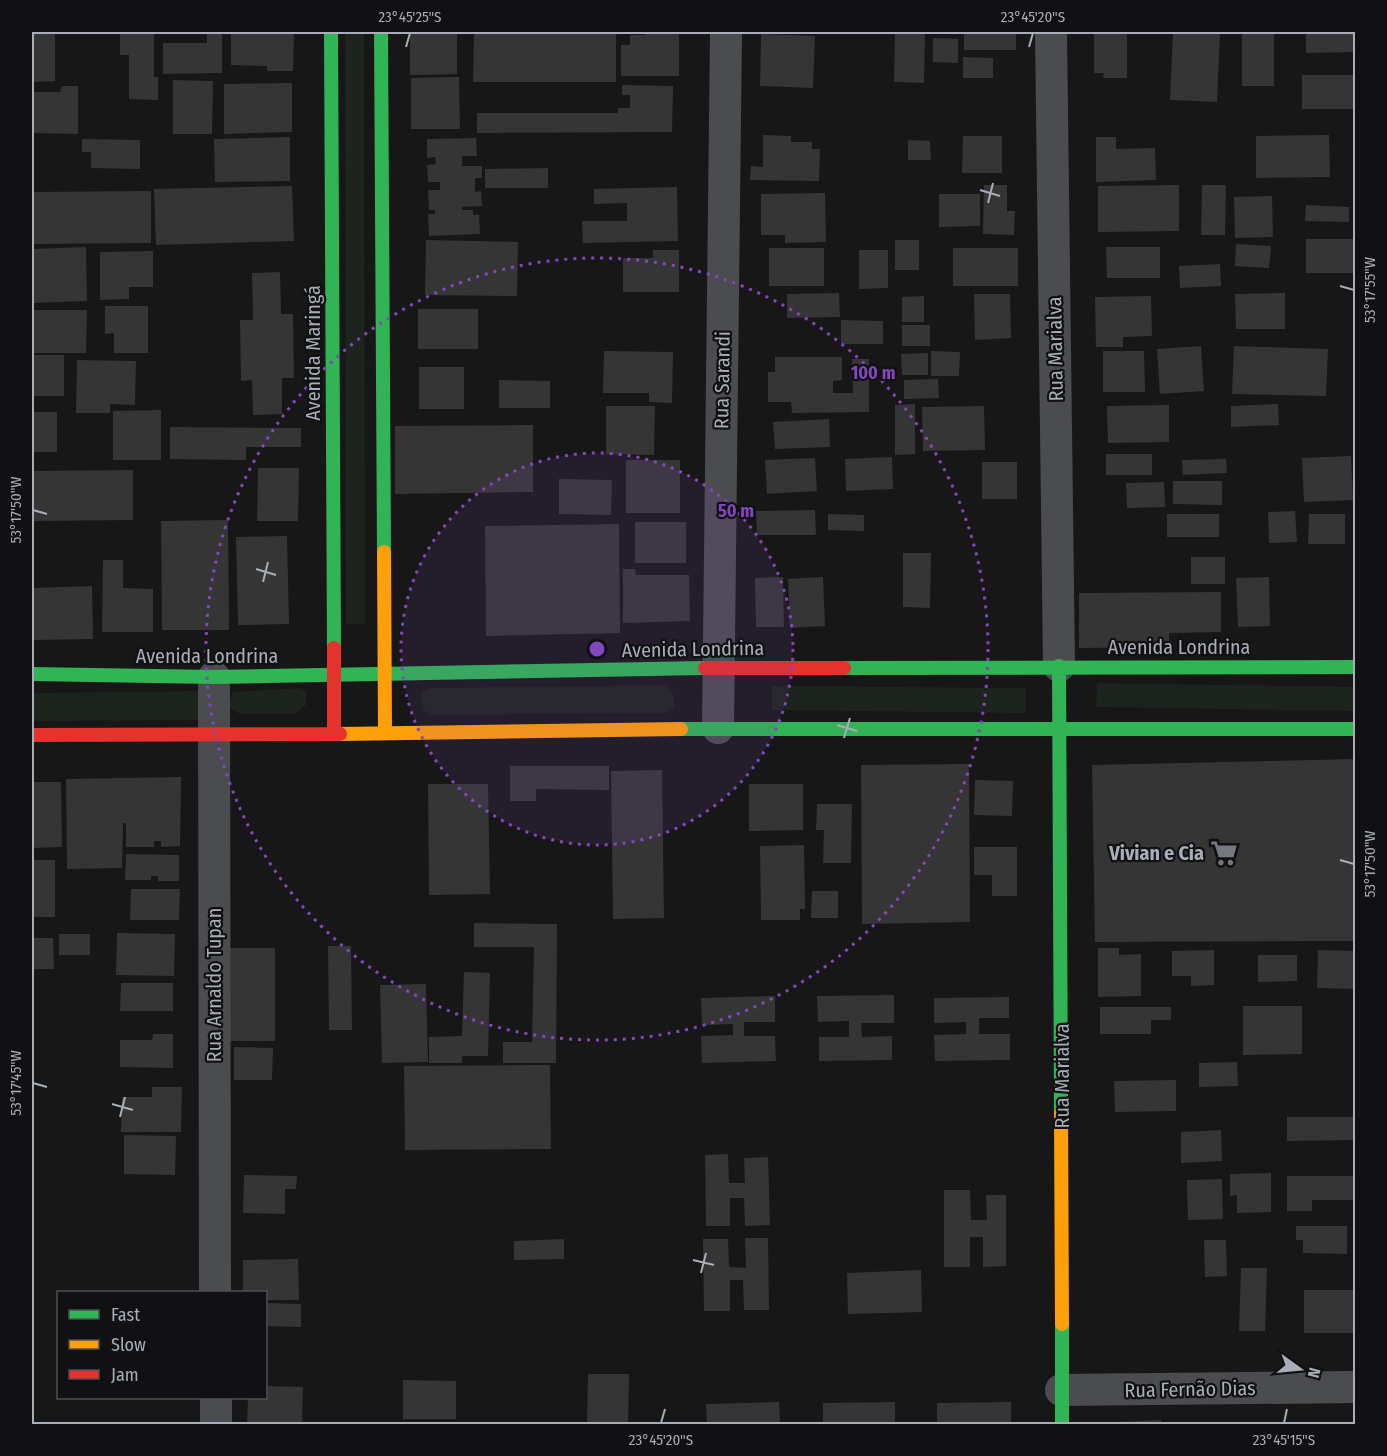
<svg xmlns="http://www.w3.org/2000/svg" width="1387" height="1456" font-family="'Fira Sans Condensed',sans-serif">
  <rect width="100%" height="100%" fill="#171717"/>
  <path fill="#1d241e" d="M345,32H364L365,624H346Z
    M1097,683L1355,687V711L1096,707Z
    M664,685C674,690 676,698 673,709L667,713L434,715L424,711L421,698L423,691L430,688Z
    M772,686L1026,688L1025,713L772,710Z
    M301,688L306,692V705L294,714H240L231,709L229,704L233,692Z
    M196,691L204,696L202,716L197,720L32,721V693Z"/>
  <path fill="#353536" d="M32,32H55V81L32,82Z
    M120,32H154V77H158V100L129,99V55H120Z
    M207,32H222V73L163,74V43H207Z
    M231,32H294L293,71H267V66L231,65Z
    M410,32H457V74L410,75Z
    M474,32H616V82H473Z
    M645,32L679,34V76H621V45H630V35H645Z
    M895,32H925L924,83L894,82Z
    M964,32H1016V50H964Z
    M1094,32H1127V78H1103L1104,73H1094Z
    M1173,32H1220L1217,102L1170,100Z
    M1242,32H1274V86H1242Z
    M1306,32H1356V52L1306,53Z
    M761,34L815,36L813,88L760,86Z
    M933,38L958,39V63L933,62Z
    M963,57L993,58V78H963Z
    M1302,75H1356V109H1302Z
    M459,77L460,129H411V78Z
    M173,80L213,81L212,134H173Z
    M292,83V132L224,134V84Z
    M622,85L673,86L672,132L477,133V113H618V108H630V95H622Z
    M62,86H78V134L32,133V92H60Z
    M763,135L791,136V142H812V149H820L819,181L750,180L751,166L763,167Z
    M1329,135L1330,177L1256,178V136Z
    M963,136H1002V173H962Z
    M290,137V181L215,182L214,139Z
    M1096,137H1116V149L1155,148L1156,180L1096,182Z
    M476,138L477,156H462V166H482V178H475V192L481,191L482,206L462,207V210H473V215H479L480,234L429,236L428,214H435V210H429L428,190H440V182H428L427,165L436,164L435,157L427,158V139Z
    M82,139L140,140V169L91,168V152H82Z
    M908,140L930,141L931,160H908Z
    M548,168V188H485V169Z
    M984,185H1007V211H1015L1014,235L983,234Z
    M1179,185V231L1098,232V186Z
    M1202,185H1226L1225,235H1201Z
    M292,186L294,241L156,245L154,189Z
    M677,187L678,241L583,243L582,221H627V203L594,204V189Z
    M151,191V243L32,244V192Z
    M825,193L826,242L785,243V235H761V194Z
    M939,194H980V226L939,227Z
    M1272,196L1273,237L1235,238L1234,197Z
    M1306,205L1349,207V222L1305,221Z
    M1306,239H1353V273H1306Z
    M426,240L518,242L517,296L425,295Z
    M895,240H919V270H895Z
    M1236,244L1271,246L1269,268L1235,266Z
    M86,247L87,301L32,303V249Z
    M1106,247H1160V278H1107Z
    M769,248H824V286H769Z
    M953,248H1018V286H953Z
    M653,250H679V292H623V258H653Z
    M859,250H888V288L859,289Z
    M153,251V287H129V299L100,300V252Z
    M1220,264L1221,286L1180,288L1179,266Z
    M280,272L281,314H293L294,378H282V414L253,415L252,380L241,381L240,320H253L252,273Z
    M839,293L840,317L787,318V294Z
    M1285,293V329H1236L1235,294Z
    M974,294H1010L1011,338L975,340Z
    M924,296V322H902V297Z
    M1151,296L1152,336L1123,337V347H1096L1095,297Z
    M105,306H148V353H114V333L105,334Z
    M418,309H478V349H418Z
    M32,310H87L86,353H32Z
    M841,320L883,321V344H841Z
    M902,325H930V346H902Z
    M1201,346L1204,391L1160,394L1157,349Z
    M1234,346L1328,349L1326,396L1232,394Z
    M604,351L673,352L672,403L649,402V393H603Z
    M931,351L960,352L959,376H931Z
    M1103,351H1144L1145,392H1103Z
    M928,353V375H902L901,354Z
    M32,355H64V396H32Z
    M775,357H842V380L833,381V393H853L852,359H869V412L792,413L791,402H768V372H775Z
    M77,360L136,361L135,405L110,404V413H76Z
    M419,367H464V409H419Z
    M938,379L939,398L904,399V380Z
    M499,380L550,381V408H499Z
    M915,404V454L895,455V405Z
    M1278,404L1279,425L1231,427V406Z
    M1169,405V442L1108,443L1107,406Z
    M606,406H655L654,455L606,454Z
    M984,406L985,450L923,451L922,407Z
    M161,410V460H113V411Z
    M32,412H57V452H32Z
    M829,419L830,447L775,449L773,422Z
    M533,425V492L395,494V426Z
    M170,427L301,428V447H246V460L170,459Z
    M1106,454H1152V475H1106Z
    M1351,456L1353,500L1304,502L1302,458Z
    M892,457L893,489L846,491L845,459Z
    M815,458L817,491L767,494L765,460Z
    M1226,459L1227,473L1183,475L1182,460Z
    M626,460H680V513H626Z
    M982,462H1017V499H982Z
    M258,468H299L298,521H257Z
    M133,470V520L32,521V471Z
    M559,479L612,480L611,515L559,514Z
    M1173,481H1222V505L1173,504Z
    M1164,482L1165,507L1127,508L1126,483Z
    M815,510L816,535H757L756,511Z
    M1295,511L1297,542L1269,543L1268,512Z
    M828,514L864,515V531L828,530Z
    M1167,514H1219V537H1167Z
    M1309,514H1345V544H1308Z
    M228,520L229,630H162L161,521Z
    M635,522H686V563H635Z
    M619,524L620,633L486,636L485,526Z
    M287,536L289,624L238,625L236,537Z
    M903,553H931L930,608L903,607Z
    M1191,557H1225V584H1191Z
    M103,560H123V588L153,589V632H102Z
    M623,569H635L636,575H689L690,621L623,623Z
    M783,577L784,627H756L755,578Z
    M823,577L825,626L790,628L788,579Z
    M1269,577L1270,626L1238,627L1236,578Z
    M92,586L93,639L32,640V588Z
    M1221,592V632L1169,633V647L1079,648V593Z
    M1356,759V941L1095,942L1092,765Z
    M969,764L970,922L862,924L861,765Z
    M510,766H609V790L536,789V801H510Z
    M662,770L664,918L613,919L611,771Z
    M181,777L180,846L161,847V841H154V847H126V823H123L122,868L67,869L66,779Z
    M975,780L1013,781L1012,816L974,815Z
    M32,782H61L62,847L32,848Z
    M428,784H488L490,894L429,895Z
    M749,784H803V830L749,831Z
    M817,804H852L851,863H823L824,830H816Z
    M804,845L805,909H800V920H761L760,846Z
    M974,847H1017V896H992V875H974Z
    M126,854L179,855V881H158V876H151V880H125Z
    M32,860H55V917H32Z
    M131,889H180L179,920H130Z
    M812,891H838V918H811Z
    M474,923L557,924L556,1063H503V1042H532L534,947H474Z
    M117,933L175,934L174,976L116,975Z
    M59,934H90V955H59Z
    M32,938H53L54,969H32Z
    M328,946H351L352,1030H329Z
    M223,948H275V1041H223Z
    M1098,948H1119V955L1141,954V996L1098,997Z
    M1214,950V985L1191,986V976H1172V951Z
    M1318,950L1356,951V989L1317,988Z
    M1258,955H1297V981L1258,982Z
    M464,972L490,973L488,1056H462V1063H429V1037L462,1036Z
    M121,983H173V1011H120Z
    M426,984L428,1062L382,1063L380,985Z
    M894,995V1023H861L862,1037L892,1036V1060L819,1061V1037H849V1021L818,1022L817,996Z
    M775,996V1022H744V1036H775L776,1061L702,1063L701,1036L733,1035V1024L702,1025L701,998Z
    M1009,997V1018H979V1034H1010V1060L935,1061L934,1035L966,1034V1022L934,1023V998Z
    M1243,1006H1302V1054L1243,1055Z
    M1100,1007H1171V1020H1151V1034H1100Z
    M153,1034H173V1068L120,1067V1040H152Z
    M234,1047L273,1048L272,1080H234Z
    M1237,1062L1238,1086L1199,1087V1063Z
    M550,1065L551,1149L405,1150L404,1066Z
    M1176,1080V1111L1115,1112L1114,1081Z
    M152,1087H182L181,1132H121L122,1097H152Z
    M1287,1117H1356V1140L1287,1141Z
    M1221,1130L1222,1161L1181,1163V1132Z
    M124,1135L176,1136L175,1175L124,1174Z
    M728,1154L729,1183H745L744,1158L768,1157L770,1225L745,1226L744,1198H730V1226H706L705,1155Z
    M1271,1173V1212L1237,1213V1195L1230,1196V1174Z
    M244,1175L297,1176L296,1189H285V1214L243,1213Z
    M1287,1176H1353V1200H1312V1211H1287Z
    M1222,1179L1223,1219L1188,1220L1187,1180Z
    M944,1190H970L971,1220H987L986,1195H1006V1266L983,1267V1237H970V1267H944Z
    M1296,1226H1347V1254L1303,1253V1240H1296Z
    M745,1238H768L769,1310H744L743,1280H730V1311H704L703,1239H728L729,1267L746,1268Z
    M564,1239V1259L514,1260V1241Z
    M1204,1240H1226L1227,1276L1205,1277Z
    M298,1259L299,1300H266V1292H243V1260Z
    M1241,1268H1267L1265,1331H1239Z
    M921,1270L922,1312L848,1314L847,1273Z
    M1304,1290H1355V1333H1304Z
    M266,1303L301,1304V1327L266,1326Z
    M588,1374H629L628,1424H587Z
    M403,1380L456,1381V1419H403Z
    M266,1386L303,1387L302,1424H247L248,1398H266Z
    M779,1402L780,1424H707L706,1404Z
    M895,1402V1424H823V1403Z
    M1011,1402V1424H937V1403Z
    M1161,1420V1424H1116V1422Z"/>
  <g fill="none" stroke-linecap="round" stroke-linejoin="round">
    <path stroke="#4b4c50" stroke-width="32" d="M1051,32L1059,666
      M214,677L215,1292
      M718,728L726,32
      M1061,1390L1356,1387
      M216,1398V1424"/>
    <path stroke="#30b455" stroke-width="14" d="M331,32L334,648
      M381,32L384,552
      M1059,666L1061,1113
      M844,668L1356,667
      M32,674L214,677L705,668
      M681,729H1356
      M1062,1324V1424"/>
    <path stroke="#ff9f0a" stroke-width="14" d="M384,552L385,732
      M340,734L681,729
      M1061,1113L1062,1324"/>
    <path stroke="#e5322d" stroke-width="14" d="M334,648V733
      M705,668H844
      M32,735L340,734"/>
  </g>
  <path fill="none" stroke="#a8adb8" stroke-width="2" d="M406,47L410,33M1029,47L1033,33M980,190L1000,196M988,203L993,183M1340,286L1354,290M33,510L47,514M256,569L276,575M263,582L268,562M837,725L857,731M844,738L850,718M1340,860L1354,864M33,1083L47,1087M112,1104L133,1110M120,1117L125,1097M693,1260L714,1265M701,1273L706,1253M661,1423L665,1409M1284,1423L1287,1409"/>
  <circle cx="597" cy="649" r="196" fill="#8446be" fill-opacity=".12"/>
  <g fill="none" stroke="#8446be" stroke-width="3" stroke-dasharray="3 6">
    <circle cx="597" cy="649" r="196"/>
    <circle cx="597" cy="649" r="391"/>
  </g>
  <defs>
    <symbol id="supermarket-bare" viewBox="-9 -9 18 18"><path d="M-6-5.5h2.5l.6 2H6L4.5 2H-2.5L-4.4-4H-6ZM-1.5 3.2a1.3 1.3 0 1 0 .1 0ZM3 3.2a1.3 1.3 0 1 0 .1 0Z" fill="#757880" stroke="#111113" stroke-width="2.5" paint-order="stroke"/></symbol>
  </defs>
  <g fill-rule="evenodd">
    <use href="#supermarket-bare" x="1205" y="834" width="38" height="38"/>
  </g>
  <g text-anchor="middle" stroke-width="4.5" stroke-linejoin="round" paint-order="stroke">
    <g font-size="20" fill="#a8adb8" stroke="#111113">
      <text transform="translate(1055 349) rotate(-91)" y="7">Rua Marialva</text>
      <text transform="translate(313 353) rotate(-90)" y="7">Avenida Maringá</text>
      <text transform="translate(722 380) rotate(-89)" y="7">Rua Sarandi</text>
      <text x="1179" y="654">Avenida Londrina</text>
      <text transform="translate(693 649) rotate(-1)" y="7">Avenida Londrina</text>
      <text x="207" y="663">Avenida Londrina</text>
      <text transform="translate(214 985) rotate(-90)" y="7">Rua Arnaldo Tupan</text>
      <text transform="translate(1062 1076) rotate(-90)" y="7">Rua Marialva</text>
      <text transform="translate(1190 1389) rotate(-1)" y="7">Rua Fernão Dias</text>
    </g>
    <g font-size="20" font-weight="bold" fill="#a8adb8" stroke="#111113" text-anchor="end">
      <text x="1204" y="860">Vivian e Cia</text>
    </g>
  </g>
  <circle cx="597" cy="649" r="9" fill="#8446be" stroke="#111113" stroke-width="3"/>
  <g font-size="18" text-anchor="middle" font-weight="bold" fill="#8446be" stroke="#111113" stroke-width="4.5" stroke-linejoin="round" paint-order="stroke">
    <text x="873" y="379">100 m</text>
    <text x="736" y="517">50 m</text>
  </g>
  <rect width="1387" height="1456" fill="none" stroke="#111113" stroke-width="66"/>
  <rect x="57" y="1291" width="210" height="108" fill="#111113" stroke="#4d4f55" stroke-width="1.5"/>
  <rect x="69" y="1310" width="30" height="9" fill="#30b455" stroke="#4d4f55" stroke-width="1.5"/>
  <text x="111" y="1321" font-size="18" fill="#a8adb8">Fast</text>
  <rect x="69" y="1340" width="30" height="9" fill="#ff9f0a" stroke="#4d4f55" stroke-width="1.5"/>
  <text x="111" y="1351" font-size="18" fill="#a8adb8">Slow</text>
  <rect x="69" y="1370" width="30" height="9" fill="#e5322d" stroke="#4d4f55" stroke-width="1.5"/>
  <text x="111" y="1381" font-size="18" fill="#a8adb8">Jam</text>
  <g transform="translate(1300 1369) rotate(105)" stroke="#111113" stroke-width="4.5" paint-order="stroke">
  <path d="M0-4.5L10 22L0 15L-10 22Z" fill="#a8adb8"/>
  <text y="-9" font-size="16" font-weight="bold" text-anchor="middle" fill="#a8adb8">N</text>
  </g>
  <rect x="33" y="33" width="1321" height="1390" fill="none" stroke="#a8adb8" stroke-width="2"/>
  <g font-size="15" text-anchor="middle" fill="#a8adb8">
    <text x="410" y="22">23°45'25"S</text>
    <text x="1033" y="22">23°45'20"S</text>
    <text transform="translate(1370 290) rotate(-90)" y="5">53°17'55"W</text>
    <text transform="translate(16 510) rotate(-90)" y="5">53°17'50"W</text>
    <text transform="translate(1370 864) rotate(-90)" y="5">53°17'50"W</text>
    <text transform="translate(16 1083) rotate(-90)" y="5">53°17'45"W</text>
    <text x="661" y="1445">23°45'20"S</text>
    <text x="1284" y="1445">23°45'15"S</text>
  </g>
</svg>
